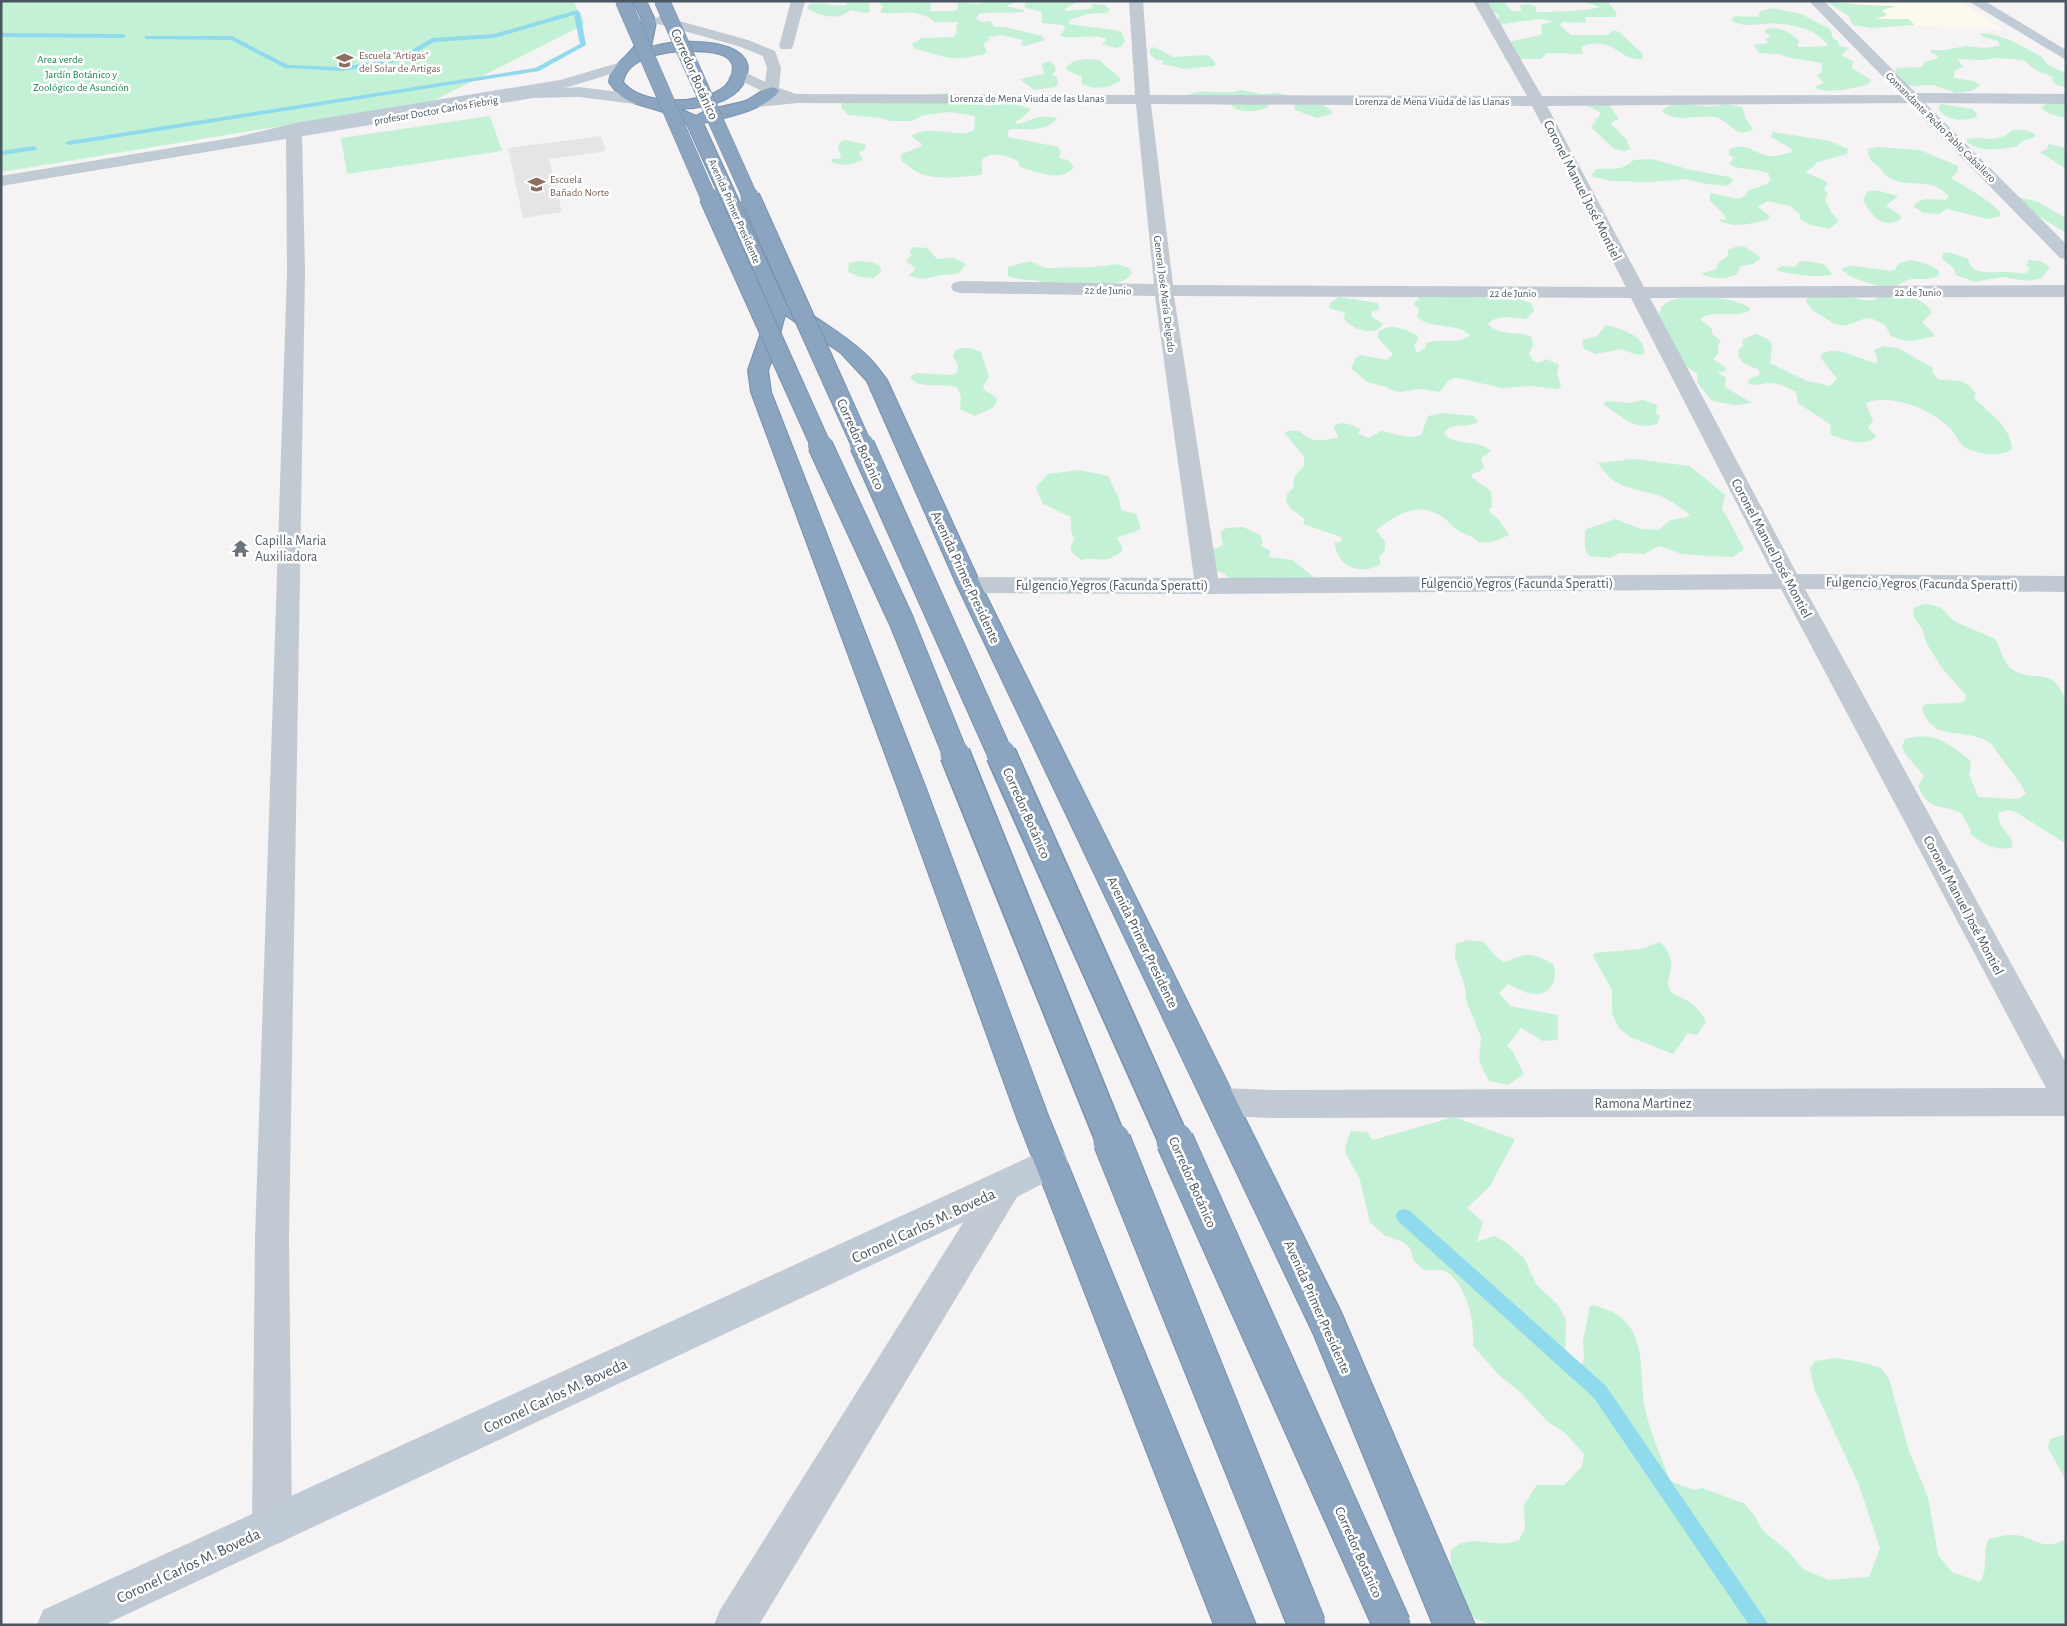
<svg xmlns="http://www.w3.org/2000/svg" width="2067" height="1626" font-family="'Alegreya Sans',sans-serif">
  <rect width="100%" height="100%" fill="#f5f3f3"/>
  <path fill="#fdf9ef" d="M1829,1H1960L2002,29L1854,24Z"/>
  <path fill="#e6e4e5" d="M601,136L606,151L549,159L562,212L523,218L508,148Z"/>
  <path fill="#c3f1d5" d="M1,1H573L585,24L433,101L1,172Z
    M848,1H869L870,11L867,13L850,10C838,22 820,15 807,9L810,4C823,1 834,7 847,5L845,2Z
    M928,1L931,5L930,11H954L958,9V3L960,2L978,4L989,1H1017L1006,6L1023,10L1024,12L984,13L979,14L976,18L981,22L990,21L995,27H1005L1042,36L1045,40L1025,46L1020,45L1023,40L1001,35L988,37L989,40L983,44L987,51L983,55C973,55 966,59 955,58C941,58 928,51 915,49L912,44L922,38L954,37L957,32L956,27L958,22H935C921,9 900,14 882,13L880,10L883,7L879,2Z
    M1029,1L1077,2L1065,9L1066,11L1090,9L1093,4L1104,5L1110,9L1107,13L1088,14L1069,20V24L1121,31L1125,41L1122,46L1117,48L1101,44L1105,42L1106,39C1092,32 1076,41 1060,36L1065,28L1063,25L1042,23V12L1024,7L1026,2Z
    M1489,1L1505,3L1512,11H1521L1520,5L1528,4L1535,6L1537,12C1550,12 1590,11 1600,7L1583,1H1609V4L1617,13L1615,17H1585L1586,23L1562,22L1560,25L1571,35H1608L1613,30L1619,32L1642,53L1643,59C1618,62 1615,34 1581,47L1583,54L1547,53L1541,59H1504L1506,44C1517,38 1530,39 1542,34L1541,25L1553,21L1538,19L1502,24L1505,34L1497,20L1499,15L1492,11L1487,3Z
    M1831,2L1864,5L1892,6L1895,7L1882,10L1887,15L1876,19H1908L1915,25L1871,28L1853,25L1848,16L1829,3Z
    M1772,8L1801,14L1830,29L1833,38L1839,42L1838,45L1849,48L1841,55L1853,61L1852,68L1871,80L1869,84C1856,88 1825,95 1815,87L1824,83L1817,75L1822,72V63L1790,58L1779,54L1759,53L1754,45L1768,43L1765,39L1770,37L1764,30C1776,25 1792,32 1799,42L1797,45L1799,47L1828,46C1817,27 1785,22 1765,24C1752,24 1744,28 1731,20L1735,16L1758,17L1761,11Z
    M1979,33L1992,34L2012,41L2042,57L2048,65L2066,73V87L2056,85L2052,80L2053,77L2037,71L2023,60L1998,58L1984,60L1957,59L1963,67L1954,71V78L1973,81L1981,85L1971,91L1956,93L1933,85L1915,86L1896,84L1894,73L1897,68L1922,67L1925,62L1938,58L1937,55L1930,52L1931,50H1945L1966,46L1983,48L2000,46L1998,41L1984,37Z
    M1154,47L1173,57L1208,55L1215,62V66L1181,69C1175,65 1168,66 1161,64L1165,61L1155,59L1150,54V49Z
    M1086,59L1099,60L1120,78V81C1107,89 1095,90 1082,84V77L1067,70L1066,67L1074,61Z
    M1049,61L1054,64L1056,70L1052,75L1057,77L1058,83L1056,87L1034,90L1020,79L1044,74L1042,64Z
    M1241,90L1262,94L1277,93L1290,96L1267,103L1268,107C1257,112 1239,114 1231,105L1210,103L1185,96C1206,86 1220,97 1241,90Z
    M946,93L958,95L986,106L1012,103L1031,109L1022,118L1015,122L1016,124C1035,121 1035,113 1057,118C1048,132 1026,129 1012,129L1008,131V137L1058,147L1061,152L1059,158L1068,160L1074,167C1061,183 1039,172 1023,168L1019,166L1018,161C1008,156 991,150 982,160V174L980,175C960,177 935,181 917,172C911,169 907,164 901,161L902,154L922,146L921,143L911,136C931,123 959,140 974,130L975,116L949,112L924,115L912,121H890L881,118L849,115L842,109L841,105L844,101Z
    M1611,102V107L1619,119L1614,121L1611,124L1628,141L1627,143L1631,149L1624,151L1614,149L1591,127L1596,122L1594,118L1597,119L1601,113L1584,104Z
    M2048,103H2066V118C2057,116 2048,115 2041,107Z
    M1297,104L1323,105L1332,111V114L1317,118L1295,110L1294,106Z
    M1723,104L1742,107L1746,119L1753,129C1735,140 1729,120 1715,117C1698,114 1676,124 1662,111C1675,96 1705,112 1723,104Z
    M1941,104L1972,109L1977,114L1976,117C1963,122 1946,121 1938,108Z
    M490,116L502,151L347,174L341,138Z
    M2012,130H2026L2035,134V137L2022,141L2018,146C2002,149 1980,153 1967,142V139C1983,136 1999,144 2012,130Z
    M1773,132L1829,141L1848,149L1847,154L1817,162L1813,167L1805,172L1826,181L1828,184L1824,189L1828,194L1825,199L1831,212L1839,221L1829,229L1811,225L1800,219V214L1790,206L1768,201L1758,207L1770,216L1767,220C1749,223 1737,229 1720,221V219L1727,220L1723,213L1710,201V193L1739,199L1746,195L1747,191L1767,184L1771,180L1768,173C1755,168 1741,171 1729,164L1734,158L1729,155V150C1744,139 1756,155 1770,156C1777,157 1786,153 1793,152L1790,148L1771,137Z
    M845,140L864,144L866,146L864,150L859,152L863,160C853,164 839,168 831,161L833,158L839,159L841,156L838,147L840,142Z
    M2049,144L2066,148V169L2040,152L2047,149Z
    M1878,147L1920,150L1958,166V171L1951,178C1968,189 1986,197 2000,212V216L1988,219L1947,209L1939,214L1924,213L1914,207C1919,196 1934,200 1945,200L1949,197C1930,171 1898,196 1880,168C1877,164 1871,163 1869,157L1868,149Z
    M1652,159L1691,170L1729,177L1733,180L1728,186L1707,184L1685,179L1649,182L1611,181L1591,176L1596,169C1613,168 1621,172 1634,160Z
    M1875,190L1898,196L1886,206L1900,215L1901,219C1882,230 1871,215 1863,200L1867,192Z
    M2015,197L2036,201L2066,218V233L2042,218L2028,215Z
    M1738,246L1745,247L1760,257V259L1753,264L1741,266L1737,274C1726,280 1713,279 1701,274L1716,269L1719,262L1728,256V250Z
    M915,247L927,248L937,259L954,258L966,264L959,273C953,275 948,274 942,275C930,277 922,282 909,275L915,270L914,267L906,261L912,255L909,251Z
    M1943,252L1952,253L1968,259C1972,277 1991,271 2006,272C2013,272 2019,274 2026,273L2030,268L2026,266L2029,260L2040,261L2050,267L2042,278L2029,281L2001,277L1975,282L1956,275C1953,263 1949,267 1942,258Z
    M1910,260C1921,262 1930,264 1939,271V276C1930,280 1921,279 1912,279C1905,280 1900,285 1894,286C1879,289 1859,280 1845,274H1848L1841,270L1844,267L1855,266L1891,271L1896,269V267L1900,263Z
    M857,261L872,262L880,266L881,272L874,278L860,277L848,272L849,263Z
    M1030,261L1045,268L1095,267L1118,264L1129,268L1132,273C1125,288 1073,289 1058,287C1052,287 1048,284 1043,282C1031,279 1021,281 1008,276V267Z
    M1806,261L1824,264L1832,274C1825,279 1784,274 1776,270L1782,266L1795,267L1799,262Z
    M1832,291L1862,300H1875L1878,296C1894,294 1924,295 1932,313L1922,322L1934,334L1933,337C1927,337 1923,339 1916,340C1907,342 1899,339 1891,336L1885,325L1873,319L1866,318L1845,326L1835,324L1812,310L1806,301L1810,295Z
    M1506,294L1531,303L1534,311L1526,319C1513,318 1497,314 1488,324C1499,336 1516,331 1530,336C1536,344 1532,346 1529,354L1533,361L1538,363L1547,359L1559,365L1557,374L1561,386L1558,389L1531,386L1502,388L1458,378C1447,378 1446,386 1439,392L1421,389L1399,392L1392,390L1387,387L1367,382L1351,368L1356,358L1360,355L1387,360L1393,354L1378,338V332C1390,322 1405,329 1418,336V340L1414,346L1417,353L1426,347V343C1440,337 1458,346 1470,335C1454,321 1434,331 1417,317L1419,309L1414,304L1419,297C1433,297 1449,294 1463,296C1481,298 1487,300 1506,294Z
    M1339,297L1378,303L1379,309L1372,312L1371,316L1383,324C1375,338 1350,329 1343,317L1346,313L1329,308L1330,303Z
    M1681,298C1704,298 1729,295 1750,308V310C1735,320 1714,308 1700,319L1712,329V334L1721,341L1718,345V354L1713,359L1725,367L1726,371L1717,372L1726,378L1725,387L1752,403L1736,405L1712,401L1697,382V374L1683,364L1671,342L1672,339L1659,317C1660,303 1668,301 1681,298Z
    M1606,325C1620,329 1649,336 1643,355L1634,354L1622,349L1596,354L1584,349L1582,340L1597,336Z
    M1755,334C1777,341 1772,344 1770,363L1807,381L1830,386L1837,379L1821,358L1822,354C1840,344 1857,360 1876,363L1878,360L1874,350L1884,346L1898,348L1933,368L1932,372L1938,379C1957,383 1960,375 1976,393L1974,398C1990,414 2011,426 2012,450C2000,457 1976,454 1964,447C1958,442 1956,435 1951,429C1934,410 1890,392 1866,403L1873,421L1868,428L1876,436C1865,449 1844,439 1831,435L1830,432L1831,425L1798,403L1796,392C1787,388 1778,382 1768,383C1760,384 1757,386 1749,384L1748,380L1759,375V370L1743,363L1738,356L1739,349L1743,346L1742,340Z
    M960,348H971L981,352L989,377L983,386L984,390L996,397L997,402L992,408L975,416L960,409L961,396L957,387C943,383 918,390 910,377L917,373L953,375L957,372L958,365L953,356L955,351Z
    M1643,400L1657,405L1656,414L1660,416L1657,424C1633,431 1622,416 1604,405L1605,401L1630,403Z
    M1442,413L1474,416L1478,422C1467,429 1453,421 1444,433C1455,448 1477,438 1491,451L1481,458L1484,467L1479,472L1473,473L1471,477L1491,491L1492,507L1489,508L1490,512L1499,520L1509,535C1495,541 1495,543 1478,542C1472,534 1467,536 1459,531C1452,527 1448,520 1441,516C1415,501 1397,515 1376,530L1385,542V550L1379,557L1381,564C1369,572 1349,572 1340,558C1337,554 1336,548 1334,543L1342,541L1341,537L1303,524L1305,519L1291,509L1286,501L1287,494L1294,487C1291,478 1298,472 1304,466V456L1284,433C1298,425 1302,436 1314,440C1321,441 1332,439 1339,437L1333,427C1341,420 1352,424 1361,430L1358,433L1369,438L1381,431C1396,433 1405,440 1421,435L1428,416Z
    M1634,459L1690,466L1725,495L1722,509C1725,513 1743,546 1744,549L1733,557H1727L1682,554L1659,546L1644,554L1620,553L1609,558L1589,556L1585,549V532L1587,529L1615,519L1641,529L1659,530L1670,520L1685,518L1690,515C1682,509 1672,501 1663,497C1633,486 1617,492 1598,463Z
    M1079,470L1108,476L1119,499L1121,510L1136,514L1141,529L1117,538L1122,547V551C1102,567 1100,555 1081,560L1071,551V547L1074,539L1071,530V517L1043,504L1036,487L1048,474Z
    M1243,527L1260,535L1263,542L1261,546L1271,551L1268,557L1292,560L1320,582L1236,584L1223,573L1212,569L1209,551L1223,545L1221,532L1226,528Z
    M1924,604C1950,606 1941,614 1958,623C1970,629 1983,633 1995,639C2002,649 2002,663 2013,670C2037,684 2052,664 2066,701V844L2016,812L2008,810L1998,813L2000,824L2012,840V847C1997,852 1981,844 1970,833L1971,830L1961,813C1939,803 1929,812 1918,786L1924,776L1906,755L1902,747L1905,739C1933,730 1949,744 1970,760L1971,767L1969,774L1978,797L2019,799L2026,793C2017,778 2007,766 1997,752C1994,749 1993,745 1990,743C1964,725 1935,745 1922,709L1925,704L1958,703L1965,701L1966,695L1942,668L1927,644L1922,628L1914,618L1913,608Z
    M1468,940L1484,942L1496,957L1504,962C1530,953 1528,951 1553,964C1559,977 1551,996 1534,994C1525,993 1517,988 1508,984L1499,993L1510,1006L1558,1015V1040L1543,1041L1521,1028L1507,1046L1512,1050L1524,1074L1508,1085L1490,1081L1484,1072L1479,1060L1481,1037L1466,1000L1465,987L1455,957L1456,944Z
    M1659,942C1668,947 1672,959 1671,969C1670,976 1666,981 1669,988C1671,995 1679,996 1684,999C1693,1003 1702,1013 1706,1022L1697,1035L1688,1033L1673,1054L1630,1037L1618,1027L1612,1013V990L1593,956L1595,953L1641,949Z
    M1454,1117L1515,1139L1490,1186L1467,1208L1483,1222L1477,1242L1494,1236L1507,1243L1524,1258L1536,1284L1558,1305L1566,1320L1565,1358L1570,1363L1582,1364L1584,1358L1583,1341L1590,1306C1597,1304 1602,1308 1608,1310C1651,1328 1637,1376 1646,1412C1651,1436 1662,1458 1670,1481L1694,1490L1702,1488L1745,1504L1754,1515L1763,1531L1788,1551L1803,1569L1828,1580L1869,1577L1880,1548L1859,1485L1814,1388L1810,1368L1815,1361L1836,1358L1860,1362L1881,1368L1889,1379L1909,1451L1928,1497L1938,1555L1952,1572L1980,1582C1990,1565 1981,1554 1989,1539C1997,1537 2005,1535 2013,1535C2034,1535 2040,1553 2066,1539V1625H1493L1475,1619L1468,1611L1450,1572L1451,1550C1468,1534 1486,1545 1507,1543C1510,1543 1515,1541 1519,1540L1525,1529L1524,1505L1537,1485H1564L1582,1467L1584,1454L1565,1433L1548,1422L1519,1391L1500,1376L1473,1346C1475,1324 1468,1291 1451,1275C1444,1268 1433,1270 1424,1270L1414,1261L1410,1248L1403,1242L1384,1235L1370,1222L1360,1180L1346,1154L1345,1147L1351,1131L1367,1132L1373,1140Z
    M2063,1435H2066V1480L2048,1448L2050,1439Z"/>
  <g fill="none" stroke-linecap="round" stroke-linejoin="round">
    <path fill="#90daee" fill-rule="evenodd" d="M577,10L580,12L586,45L539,71L69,145L65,143L69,141L535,68L580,44L574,15L494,38L434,42L402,61L343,71L285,68L231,40L147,39L145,38V36H232L288,65L343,67L398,58L432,38L494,34Z
      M1,33L123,34L126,36L123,38L1,37Z
      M33,146L37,148L36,150L1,155V151Z
      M1404,1209L1410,1211L1606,1386L1769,1625H1749L1594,1398L1398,1221L1396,1216L1398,1211Z"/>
    <defs>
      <path id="highway" d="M632,1H646L656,22L651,47C674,40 730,37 745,59C749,66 748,71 746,78C737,103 703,108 680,109L696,116C709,107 730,106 745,101C756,97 765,85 776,88L779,91C766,110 724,118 703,123L785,301V305C799,302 852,342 864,353C873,361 880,370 887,380L981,585L1341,1312L1475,1625H1433L1314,1335L957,585L867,381L841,353L785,315L775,353L768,370L771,392L925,786L1049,1118L1256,1625H1214L1017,1118L897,786L751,392L748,370L765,321L767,301L687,124C680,120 673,116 666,113C642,104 624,106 609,82C612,57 643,54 642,23C642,16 635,7 632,1ZM689,51C704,51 739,51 732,74C730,79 728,84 724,87C702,105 641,106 623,82C627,56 668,51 689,51Z"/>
    </defs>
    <use href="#highway" stroke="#7690ad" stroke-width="2"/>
    <path fill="#c1cad2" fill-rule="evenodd" d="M791,1H805L793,46L791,49H781L779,46Z
      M1129,1H1143L1150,95L1527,96L1473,1H1487L1542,96L1917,95L1920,98L1917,101L1912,103L1547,106L1644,287L2066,285V297L1650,298L1797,574L2066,576V592L1805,589L2066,1063V1116L1275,1118L1221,1116L1210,1112L1205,1102L1210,1092L1221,1088L1275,1090L2046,1088L1781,589L1207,594L969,593L961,590L957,585L961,580L969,577L1194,578L1155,296L960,293L953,291L951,287L953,283L960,281L1154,284L1136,104L798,103L756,107L751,105L748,102L751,99L772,96L735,78L733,75L735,72H745L765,82L767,68L763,56L738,46L655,23L653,20L660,16L665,17L748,40L775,51L781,68L779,88L796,94L1135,95ZM1151,104L1532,106L1626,287L1173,285ZM1174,296L1631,298L1773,574L1218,578Z
      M294,128L300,130L302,133L305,273L289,1239L292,1526L286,1540L272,1546L258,1540L252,1526L255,1239L287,273L286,133L288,130Z
      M1005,1170L1017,1175L1022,1186L1017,1197L759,1625H714L720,1610L993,1175Z"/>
    <path fill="#c1cbd6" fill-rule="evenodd" d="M1809,1H1824L1916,93L2066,94V104L1925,103L2066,244V259L2060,258Z
      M1968,1H1985L2066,50V60Z
      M625,61L630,62L632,65L630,68L565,88L579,87L635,94L640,96L643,99L640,102L635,104L579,97L533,98L1,186V176L237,137L295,123L560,80Z
      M1051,1147L1063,1151L1068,1162L1063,1173L1017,1197L104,1625H37L43,1610Z"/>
    <use href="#highway" fill="#8ba5c1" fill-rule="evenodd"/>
    <defs>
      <path id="highway-bridge-far4" d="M623,1L709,199
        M662,1L751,199"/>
      <path id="highway-bridge-far3" d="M709,197L821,446
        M750,197L862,446"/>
      <path id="highway-bridge-far2" d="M820,445L901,620L956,756
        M862,445L1001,756"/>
      <path id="highway-bridge-far1" d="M955,754L1112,1143
        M1001,754L1175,1143"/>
      <path id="highway-bridge" d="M1112,1141L1307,1625
        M1175,1141L1392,1625"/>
    </defs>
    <use href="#highway-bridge-far4" stroke="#7690ad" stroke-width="16" stroke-linecap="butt"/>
    <use href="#highway-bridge-far3" stroke="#7690ad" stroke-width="21" stroke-linecap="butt"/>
    <use href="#highway-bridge-far2" stroke="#7690ad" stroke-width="26" stroke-linecap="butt"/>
    <use href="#highway-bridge-far1" stroke="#7690ad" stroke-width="32" stroke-linecap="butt"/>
    <use href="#highway-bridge" stroke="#7690ad" stroke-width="39" stroke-linecap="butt"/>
    <use href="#highway-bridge-far4" stroke="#8ba5c1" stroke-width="15"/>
    <use href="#highway-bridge-far3" stroke="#8ba5c1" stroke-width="19"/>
    <use href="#highway-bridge-far2" stroke="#8ba5c1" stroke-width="24"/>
    <use href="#highway-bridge-far1" stroke="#8ba5c1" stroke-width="29"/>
    <use href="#highway-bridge" stroke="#8ba5c1" stroke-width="37"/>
  </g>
  <defs>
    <symbol id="school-bare" viewBox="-9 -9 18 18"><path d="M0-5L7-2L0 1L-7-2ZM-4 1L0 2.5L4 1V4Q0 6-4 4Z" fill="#8d6e63" stroke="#fff" stroke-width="2.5" paint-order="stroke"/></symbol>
    <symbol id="temple-bare" viewBox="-9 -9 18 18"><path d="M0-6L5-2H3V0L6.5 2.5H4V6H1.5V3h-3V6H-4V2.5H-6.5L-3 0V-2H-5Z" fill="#6b7280" stroke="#fff" stroke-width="2.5" paint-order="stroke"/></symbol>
  </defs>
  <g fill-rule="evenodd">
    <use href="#school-bare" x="332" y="48" width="25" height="25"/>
    <use href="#school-bare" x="524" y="172" width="25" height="25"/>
    <use href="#temple-bare" x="228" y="536" width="25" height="25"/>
  </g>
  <g text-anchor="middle" stroke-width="5" stroke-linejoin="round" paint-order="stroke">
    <g font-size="11" fill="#785e54" stroke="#fff" text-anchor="start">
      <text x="359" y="59">Escuela "Artigas"<tspan x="359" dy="13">del Solar de Artigas</tspan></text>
      <text x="550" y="183">Escuela<tspan x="550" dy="13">Bañado Norte</tspan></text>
    </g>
    <g font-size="11" fill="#17864f" stroke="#fff">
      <text x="60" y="63">Area verde</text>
      <text x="81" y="78">Jardín Botánico y<tspan x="81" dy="13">Zoológico de Asunción</tspan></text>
    </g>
    <g font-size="11" fill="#4a5661" stroke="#fff">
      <text x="1027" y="102">Lorenza de Mena Viuda de las Llanas</text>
      <text x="1432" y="105">Lorenza de Mena Viuda de las Llanas</text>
      <text transform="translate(436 110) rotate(-10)" y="4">profesor Doctor Carlos Fiebrig</text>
      <text transform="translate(1941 127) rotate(45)" y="4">Comandante Pedro Pablo Caballero</text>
      <text transform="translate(735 211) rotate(66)" y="4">Avenida Primer Presidente</text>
      <text transform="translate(1108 290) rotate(1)" y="4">22 de Junio</text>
      <text x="1918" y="296">22 de Junio</text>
      <text x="1513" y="297">22 de Junio</text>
      <text transform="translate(1165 294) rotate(83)" y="4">General José María Delgado</text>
    </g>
    <g font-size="14" fill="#4a5661" stroke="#fff">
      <text transform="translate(695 74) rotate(66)" y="5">Corredor Botánico</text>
      <text transform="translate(1583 190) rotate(63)" y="5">Coronel Manuel José Montiel</text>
      <text transform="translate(861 444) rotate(66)" y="5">Corredor Botánico</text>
      <text transform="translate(1772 548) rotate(62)" y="5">Coronel Manuel José Montiel</text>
      <text transform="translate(966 577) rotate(65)" y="5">Avenida Primer Presidente</text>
      <text x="1517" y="588">Fulgencio Yegros (Facunda Speratti)</text>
      <text transform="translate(1922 583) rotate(1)" y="5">Fulgencio Yegros (Facunda Speratti)</text>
      <text x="1112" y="590">Fulgencio Yegros (Facunda Speratti)</text>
      <text transform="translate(1027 813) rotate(66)" y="5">Corredor Botánico</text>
      <text transform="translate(1964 905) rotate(62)" y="5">Coronel Manuel José Montiel</text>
      <text transform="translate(1143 942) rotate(64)" y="5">Avenida Primer Presidente</text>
      <text x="1643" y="1108">Ramona Martinez</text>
      <text transform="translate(1193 1182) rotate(66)" y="5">Corredor Botánico</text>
      <text transform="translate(1318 1307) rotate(66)" y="5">Avenida Primer Presidente</text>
      <text transform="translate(1359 1552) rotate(66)" y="5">Corredor Botánico</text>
    </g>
    <g font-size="14" fill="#5b616d" stroke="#fff" text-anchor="start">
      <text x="255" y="545">Capilla Maria<tspan x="255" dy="16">Auxiliadora</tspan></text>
    </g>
    <g font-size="16" fill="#4a5661" stroke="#fff">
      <text transform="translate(923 1225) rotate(-25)" y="6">Coronel Carlos M. Boveda</text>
      <text transform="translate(555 1395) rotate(-25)" y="6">Coronel Carlos M. Boveda</text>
      <text transform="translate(188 1565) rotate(-25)" y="6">Coronel Carlos M. Boveda</text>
    </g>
  </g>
  <rect width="2067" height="1626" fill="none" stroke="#4a5661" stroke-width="5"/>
</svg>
